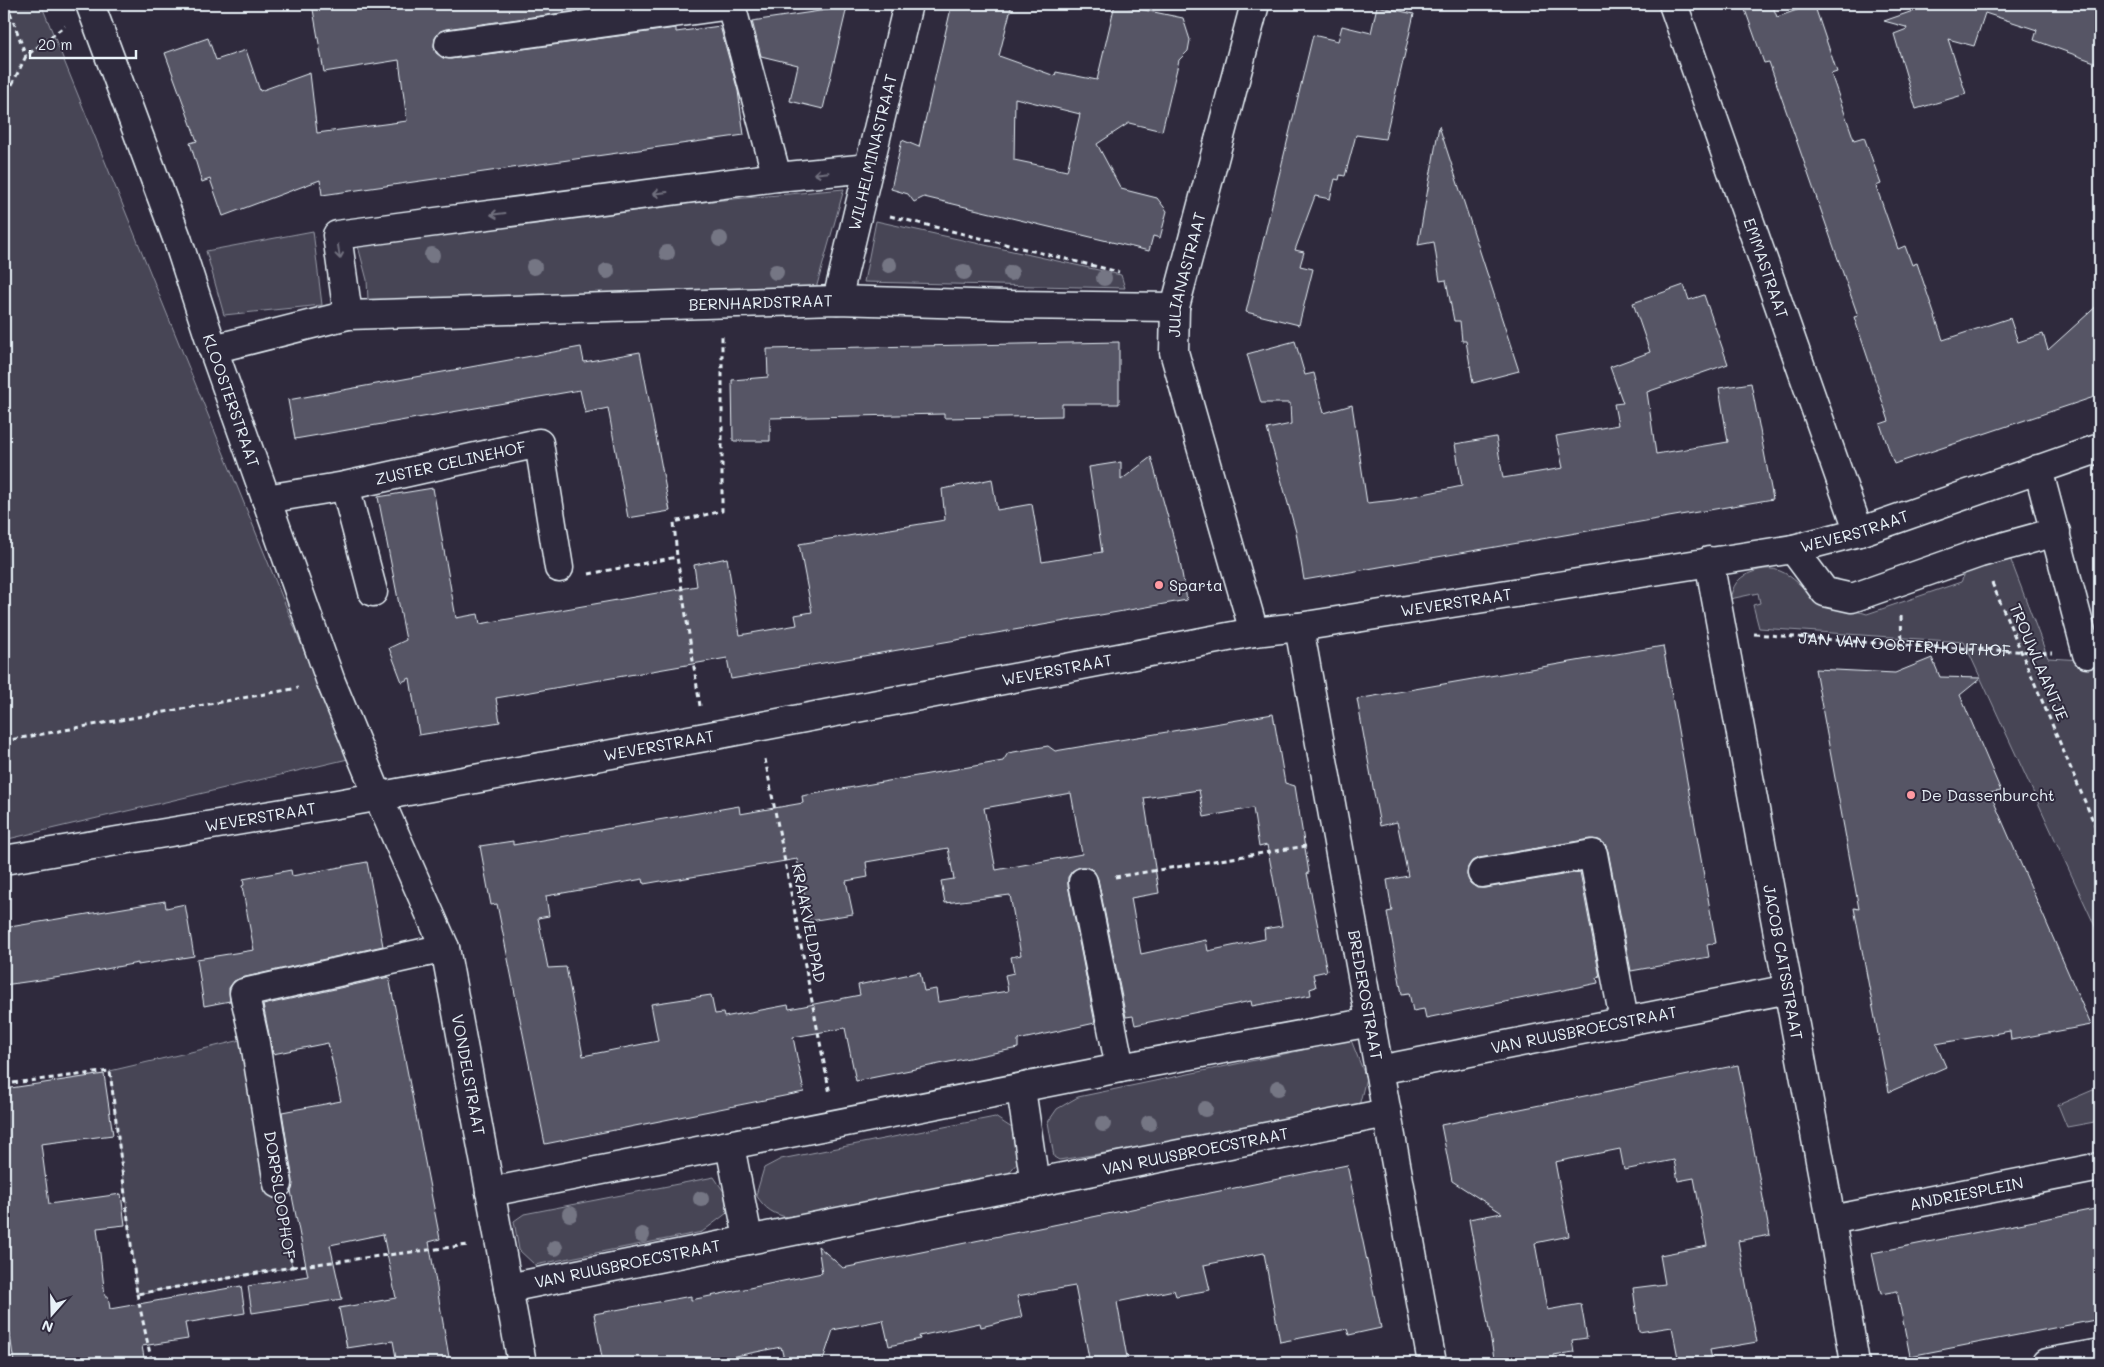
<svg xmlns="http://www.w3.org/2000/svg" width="2104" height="1367" font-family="Mali,sans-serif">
  <rect width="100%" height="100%" fill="#2f2a3d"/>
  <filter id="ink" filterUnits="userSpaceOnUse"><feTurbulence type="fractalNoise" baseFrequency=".02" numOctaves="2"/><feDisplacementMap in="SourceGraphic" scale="10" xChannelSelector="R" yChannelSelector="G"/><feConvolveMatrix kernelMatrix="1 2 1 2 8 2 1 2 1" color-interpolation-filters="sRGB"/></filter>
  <g filter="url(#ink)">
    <path fill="#464455" stroke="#979aa6" d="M4,4H41L348,759L4,840Z
      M844,189L817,285L806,289L368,300L367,280L358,246L668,205Z
      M876,221L1121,275L1125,288L864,282Z
      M313,231L322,305L224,315L206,251Z
      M2010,558L2048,658L2100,661V937L1964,642L1759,628L1753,605L1760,603L1758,593L1730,599C1733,586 1737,578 1750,573C1789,556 1800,595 1830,607C1842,612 1853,609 1867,614L1961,582L1968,567Z
      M254,1037L292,1267L137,1294L110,1071Z
      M1351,1040L1366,1078L1359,1106L1196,1139L1059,1160L1054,1157L1048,1122L1057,1109L1078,1097Z
      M2100,1087V1121L2067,1127L2058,1105Z
      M995,1117L1015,1130L1017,1163L1008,1174L790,1218C773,1214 766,1210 756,1195L764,1168L781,1159Z
      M714,1177L724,1192L727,1213L702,1232L535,1265L519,1250L514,1221L524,1214Z"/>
    <path fill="#575565" stroke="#e8f1f8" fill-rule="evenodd" d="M312,4H626L446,29L440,31L435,38L434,47L436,53L443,58L451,59L676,28V32L720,26L738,91L744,135L322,195L320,180L223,216L210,179L202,182L190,143L197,141L165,53L208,38L216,60L246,50L260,91L310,73L317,133L407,121L399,60L324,72Z
      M952,4H1012L999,56L1055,76L1056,72L1097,80L1115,4L1183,18L1190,40L1188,51L1179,60L1162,131L1129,123L1097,144L1121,189L1157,198L1167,211L1160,238L1153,236L1149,251L924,197L914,202L908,194L891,189L902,140L919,147ZM1015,98L1080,114L1067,171L1014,160Z
      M1743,4H1772L1777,17L1814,4L1837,72L1831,74L1854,140L1864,137L1881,184L1876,186L1898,249L1905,246L1912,265L1917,263L1943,340L2010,318L2018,342L2043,334L2048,350L2100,303V395L1894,464L1880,424L1889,421L1854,317L1858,316L1769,62L1764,63Z
      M1933,4H2100V64L2034,40L2037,30L1985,13L1974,46L1948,39L1966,94L1916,109L1894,34L1907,29L1906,27L1884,21Z
      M1377,6L1414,14L1385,139L1356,135L1345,176L1340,175L1339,180L1335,179L1330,199L1315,196L1295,250L1304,252L1300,266L1313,269L1299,325L1246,312L1313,35L1338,41L1342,26L1371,33Z
      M847,7L823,109L790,101L798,65L761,56L752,21Z
      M1439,126L1519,371L1473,383L1466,341H1462L1460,321H1454L1446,280L1440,281L1434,242L1418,245Z
      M1684,285L1689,300L1704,295L1728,364L1647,392L1656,454L1728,442L1719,388L1751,383L1773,499L1304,580L1296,532L1267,429L1291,424L1290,403H1261L1247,354L1295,341L1305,375L1314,373L1324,413L1352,405L1367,503L1395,500L1462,486L1455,444L1496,437L1503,478L1563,468L1556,436L1618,425L1614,404L1623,403L1610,367L1650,352L1633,303Z
      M1119,342V404H1062V416L944,418V414L897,415L770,418V441H733L732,380L768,377L767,349Z
      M581,347L584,362L640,352L670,511L628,518L608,408L585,413L580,390L295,439L288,400Z
      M1151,457L1179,557L1187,600L731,679L727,658L531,692L496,698L500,722L419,735L410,678L402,682L389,648L406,640L378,497L433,488L456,618L478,614L480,624L697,586L694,565L727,558L740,635L797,625L795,615L812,612L799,544L945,520L942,489L992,479L997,510L1032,504L1042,562L1102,552L1089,467L1121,462V480Z
      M1663,646L1716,943L1707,945L1709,957L1631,971L1608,851L1605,844L1599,840L1590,839L1479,858L1472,861L1468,867L1467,875L1470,883L1477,888H1485L1580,872L1600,977L1597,978L1598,983L1426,1018L1424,1009L1413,1011L1409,993L1402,994L1387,912L1392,911L1387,880L1408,876L1397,822L1380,826L1357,699Z
      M1932,658L1940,677L1981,678L1960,695L2001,791L1990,793L2091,1025L2011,1040L2010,1031L1936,1044L1946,1067L1889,1092L1854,908L1859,909L1815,669L1895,673Z
      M1273,714L1285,783L1295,786L1309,873H1307L1310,888L1327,971L1313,974L1316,987L1310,989L1311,995L1252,1006L1251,1001L1135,1025L1133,1016L1126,1017L1098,879L1094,871L1088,867H1080L1072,871L1068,877V885L1095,1023L1018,1040V1048L856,1081L845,1028L793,1037L804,1092L545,1144L497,904L491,905L480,846L513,841V845L739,806L740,814L803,803L802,796L1003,761L1008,753L1048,746L1055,751ZM1199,790L1204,817L1253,808L1259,847L1267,845L1282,926L1264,929L1265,939L1208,951L1206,940L1141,954L1131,898L1159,893L1144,798ZM1071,793L1082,854L996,870L984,808ZM948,848L954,879L941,881L945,903L1010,895L1021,955L1011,957L1014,973L1005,975L1008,991L938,1002L936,989L924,991L920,972L858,985L860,995L789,1009L788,1005L724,1017L723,1013L715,1014L711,995L651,1004L658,1041L583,1056L566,967L548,968L538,918L549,916L546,896L643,879L644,884L661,881L662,882L797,859L810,921L853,914L846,881L868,877L866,862Z
      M367,862L383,946L241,978L234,981L229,988L230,1001L204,1006L197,959L254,950L242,886L244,885L243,879L291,870L292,876Z
      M165,901L166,908L185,904L194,956L138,965V963L68,976L4,985V928Z
      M389,977L440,1239L429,1242L450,1363H397L393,1341L347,1348L339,1308L396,1298L383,1234L330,1245L342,1299L252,1313L248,1286L308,1276L291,1191L293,1181L282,1112L341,1101L328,1043L273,1054L263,1005Z
      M1738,1065L1770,1235L1738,1241L1757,1342L1710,1350L1713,1363H1679L1672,1327L1639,1332L1633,1288L1665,1284L1660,1255L1707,1246L1694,1178L1678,1181L1674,1160L1624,1170L1620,1149L1555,1162L1569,1236L1535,1243L1547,1310L1581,1304L1587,1338L1572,1340L1574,1352L1553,1355L1555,1363H1495L1469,1219L1502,1213L1452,1181L1441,1125Z
      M104,1074L113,1135L41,1144L49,1204L121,1194L125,1225L97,1228L105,1296H108L110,1309L241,1286L245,1313L185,1323L188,1339L142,1346L145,1363H14L4,1293V1089Z
      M1347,1165L1381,1328L1349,1335L1347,1329L1280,1342L1264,1253L1204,1265L1210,1290L1176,1296L1174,1290L1117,1302L1128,1363H1090L1075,1286L1017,1296L1022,1317L981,1327L980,1323L919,1336L920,1339L889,1346L883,1320L833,1330L822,1363H785L781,1347L701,1363H603L594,1314L691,1296V1300L822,1273L818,1246L843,1268Z
      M2100,1208V1319L1910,1356L1897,1291L1881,1294L1872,1253Z"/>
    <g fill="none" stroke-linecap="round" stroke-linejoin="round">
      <defs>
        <g id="minor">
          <path id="s2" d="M90,4L178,241L213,349L331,682L378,796L445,948L522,1363"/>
          <path id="s3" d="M1673,4L1859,532"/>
          <path d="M449,44L731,5L777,177"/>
          <path id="s4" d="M837,300L908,4"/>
          <path d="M348,315L337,235L777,177L869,168"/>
          <path id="s5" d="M213,349L348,315L837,300L1005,305L1175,307"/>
          <path d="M2038,469L2087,654"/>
          <path d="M345,486L373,592"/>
          <path id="s6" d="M266,499L345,486L539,443L559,568"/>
          <path d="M1793,549L1825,592L1852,598L1980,553L2056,532"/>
          <path id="s7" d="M1709,561L1831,1220L1855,1363"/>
          <path id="s8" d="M1299,627L1432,1363"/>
          <path id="s9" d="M1254,632L1174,352L1175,307L1255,4"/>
          <path id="s10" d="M4,860L337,804L705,737L1254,632L1299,627L1793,549L1859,532L2100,448"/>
          <path d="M1482,873L1593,854L1624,1020"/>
          <path d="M1083,882L1120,1068"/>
          <path id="s11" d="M1379,1070L1789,989"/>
          <path d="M1021,1089L1035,1184"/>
          <path d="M730,1146L748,1238"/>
          <path d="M278,1184L254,1037L244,993L445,948"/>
          <path d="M490,1192L1120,1068L1371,1022"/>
          <path id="s12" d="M1831,1220L2100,1167"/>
          <path id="s13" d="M508,1288C801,1227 1094,1172 1387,1113"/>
          <path d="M2046,1363L2100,1353"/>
        </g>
      </defs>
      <use href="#minor" stroke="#e8f1f8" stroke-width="31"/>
      <g stroke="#e8f1f8" stroke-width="3" stroke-dasharray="5 4" stroke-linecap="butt">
        <path d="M7,4L26,56"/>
        <path d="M4,101L26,56L65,26"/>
        <path d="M890,216L1119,272"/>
        <path d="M589,574L677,557"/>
        <path d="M1992,583L2100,837"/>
        <path d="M1901,616L1902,645"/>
        <path id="s1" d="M1754,634L1902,645L2052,653"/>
        <path d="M700,706L677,557L674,522L722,511V335"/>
        <path d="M4,741L298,688"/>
        <path d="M765,759L830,1094"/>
        <path d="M1115,877L1306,846"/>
        <path d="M4,1084L110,1071L137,1294L292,1267L284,1215"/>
        <path d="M292,1267L468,1245"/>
        <path d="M137,1294L152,1363"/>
      </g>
      <use href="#minor" stroke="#2f2a3d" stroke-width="28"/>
    </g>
    <g fill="#757684">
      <circle cx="720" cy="239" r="8"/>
      <circle cx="667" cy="253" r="8"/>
      <circle cx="432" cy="255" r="8"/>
      <circle cx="889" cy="265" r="8"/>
      <circle cx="534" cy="267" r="8"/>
      <circle cx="607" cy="271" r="8"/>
      <circle cx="776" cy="272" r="8"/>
      <circle cx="964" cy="272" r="8"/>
      <circle cx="1011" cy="273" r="8"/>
      <circle cx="1104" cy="278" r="8"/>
      <circle cx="1278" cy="1088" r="8"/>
      <circle cx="1205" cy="1109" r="8"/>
      <circle cx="1149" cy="1123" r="8"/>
      <circle cx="1103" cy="1124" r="8"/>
      <circle cx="701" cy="1199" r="8"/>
      <circle cx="570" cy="1214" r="8"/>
      <circle cx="642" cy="1235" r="8"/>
      <circle cx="555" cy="1248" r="8"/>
    </g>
    <defs><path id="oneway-shaft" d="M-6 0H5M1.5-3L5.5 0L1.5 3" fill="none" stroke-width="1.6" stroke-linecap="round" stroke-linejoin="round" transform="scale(1.25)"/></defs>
    <g stroke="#70707e">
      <use href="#oneway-shaft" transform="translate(821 173) rotate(174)"/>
      <use href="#oneway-shaft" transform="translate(660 193) rotate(173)"/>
      <use href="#oneway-shaft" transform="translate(498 214) rotate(173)"/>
      <use href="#oneway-shaft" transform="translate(339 252) rotate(82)"/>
    </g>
  </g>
  <g fill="#ff9aa2" stroke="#2f2a3d" stroke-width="2">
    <circle cx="1159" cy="585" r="5"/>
    <circle cx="1911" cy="795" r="5"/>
  </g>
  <g text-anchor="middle" stroke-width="4" stroke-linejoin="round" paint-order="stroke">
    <g font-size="16" fill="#e8f1f8" stroke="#2f2a3d">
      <text dy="6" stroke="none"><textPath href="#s4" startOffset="152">WILHELMINASTRAAT</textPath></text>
      <text dy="6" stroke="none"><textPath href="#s3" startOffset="280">EMMASTRAAT</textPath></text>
      <text dy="6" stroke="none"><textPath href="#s9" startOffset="370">JULIANASTRAAT</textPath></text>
      <text dy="6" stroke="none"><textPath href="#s5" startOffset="552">BERNHARDSTRAAT</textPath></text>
      <text dy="6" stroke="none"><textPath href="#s2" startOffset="421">KLOOSTERSTRAAT</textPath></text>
      <text dy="6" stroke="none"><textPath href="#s6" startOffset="188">ZUSTER CELINEHOF</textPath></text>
      <text dy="6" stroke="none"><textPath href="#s10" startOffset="1880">WEVERSTRAAT</textPath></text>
      <text dy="6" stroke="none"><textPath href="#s10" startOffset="1475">WEVERSTRAAT</textPath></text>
      <text dy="6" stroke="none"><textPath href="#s1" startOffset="151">JAN VAN OOSTERHOUTHOF</textPath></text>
      <text transform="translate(2039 662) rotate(67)" y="6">TROUWLAANTJE</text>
      <text dy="6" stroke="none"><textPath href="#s10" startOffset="1070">WEVERSTRAAT</textPath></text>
      <text dy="6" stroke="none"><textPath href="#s10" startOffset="665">WEVERSTRAAT</textPath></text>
      <text dy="6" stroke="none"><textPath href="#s10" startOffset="260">WEVERSTRAAT</textPath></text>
      <text transform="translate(809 923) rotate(79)" y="6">KRAAKVELDPAD</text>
      <text dy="6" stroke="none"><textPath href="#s7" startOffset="408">JACOB CATSSTRAAT</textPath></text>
      <text dy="6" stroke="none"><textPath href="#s8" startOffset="374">BREDEROSTRAAT</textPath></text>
      <text dy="6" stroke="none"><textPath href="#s11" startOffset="209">VAN RUUSBROECSTRAAT</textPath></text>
      <text dy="6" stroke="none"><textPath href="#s2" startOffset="1138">VONDELSTRAAT</textPath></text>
      <text dy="6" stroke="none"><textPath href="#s13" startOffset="701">VAN RUUSBROECSTRAAT</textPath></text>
      <text dy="6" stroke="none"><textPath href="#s12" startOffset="138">ANDRIESPLEIN</textPath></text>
      <text transform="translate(280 1195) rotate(81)" y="6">DORPSLOOPHOF</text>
      <text dy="6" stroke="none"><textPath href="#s13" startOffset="122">VAN RUUSBROECSTRAAT</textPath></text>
    </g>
    <g font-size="16" fill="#e8f1f8" stroke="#2f2a3d" text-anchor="start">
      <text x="1169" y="591">Sparta</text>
      <text x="1921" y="801">De Dassenburcht</text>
    </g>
  </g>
  <rect width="2104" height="1367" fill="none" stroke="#2f2a3d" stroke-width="20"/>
  <rect x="10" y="10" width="2084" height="1347" fill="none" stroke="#e8f1f8" stroke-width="2" filter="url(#ink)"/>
  <g transform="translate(52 1314) rotate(200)" stroke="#2f2a3d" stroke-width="4" paint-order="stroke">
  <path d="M0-4L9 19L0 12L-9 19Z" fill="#e8f1f8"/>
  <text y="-8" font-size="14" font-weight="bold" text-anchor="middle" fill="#e8f1f8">N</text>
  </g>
  <path d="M30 50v8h106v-8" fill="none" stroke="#e8f1f8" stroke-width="2.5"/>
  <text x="38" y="50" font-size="15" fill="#e8f1f8" stroke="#2f2a3d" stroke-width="4" paint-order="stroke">20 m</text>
</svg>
